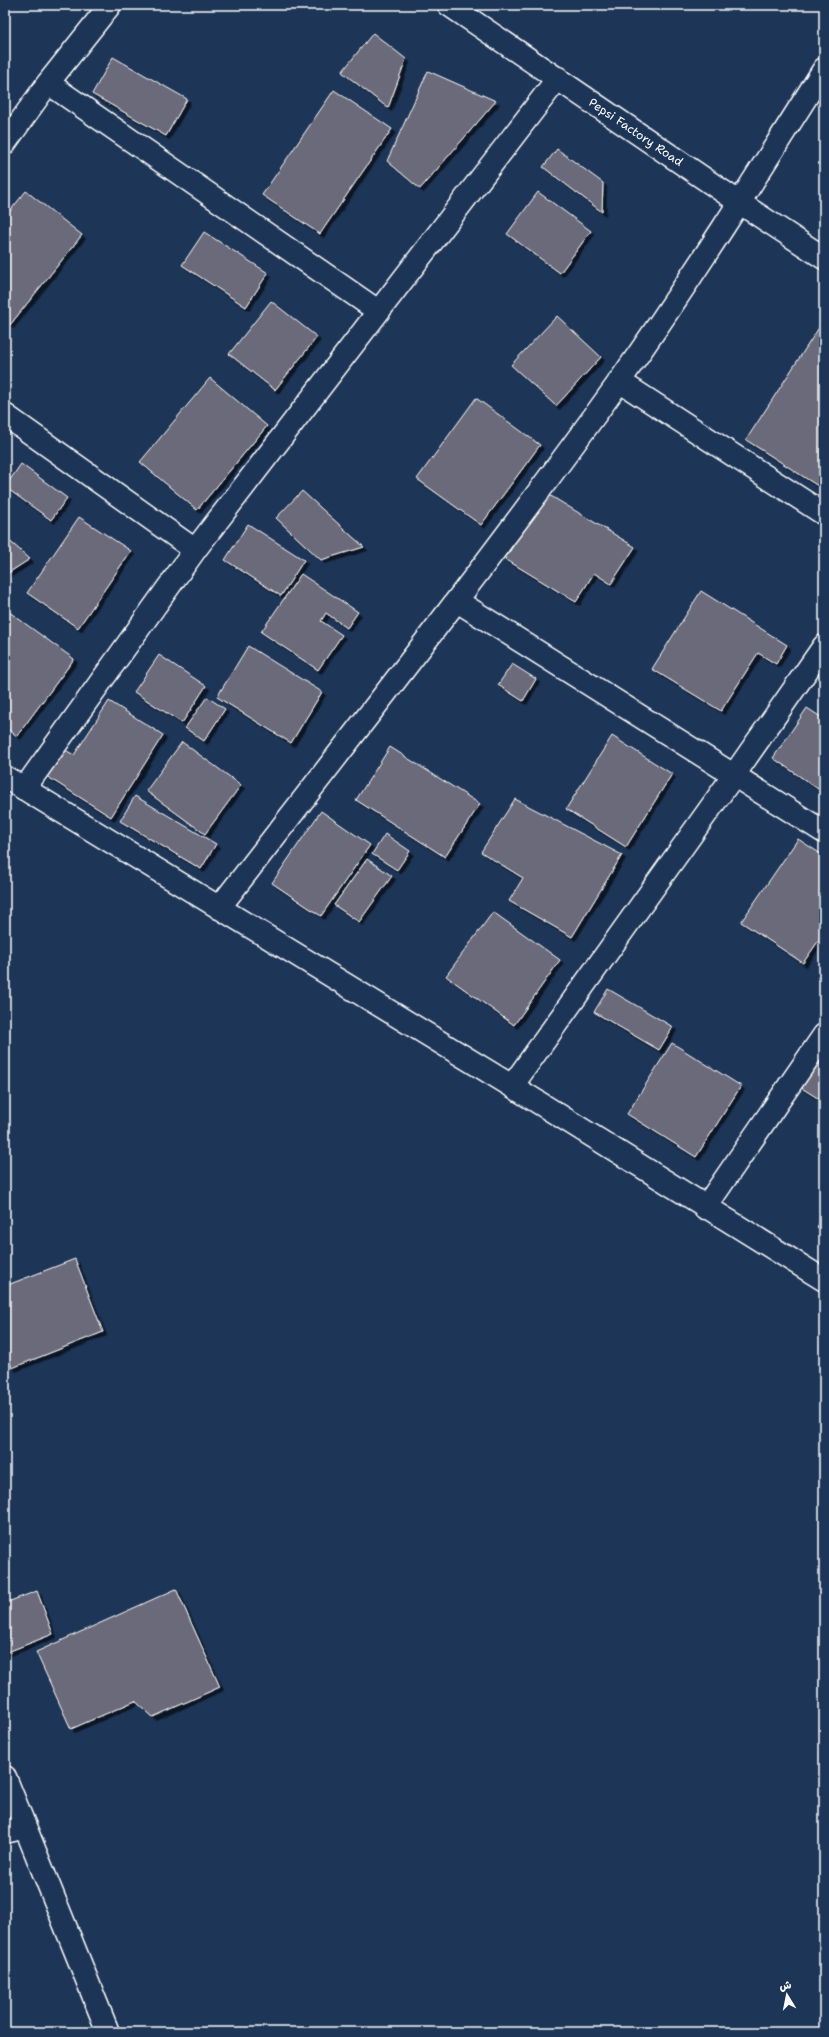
<svg xmlns="http://www.w3.org/2000/svg" width="829" height="2037" font-family="'Shantell Sans','Playpen Sans Arabic',sans-serif">
  <defs>
    <filter id="shadow"><feDropShadow dx="3.5" dy="3.5" stdDeviation="0" flood-color="#0009"/></filter>
  </defs>
  <rect width="100%" height="100%" fill="#1d3557"/>
  <filter id="ink" filterUnits="userSpaceOnUse"><feTurbulence type="fractalNoise" baseFrequency=".025" numOctaves="2"/><feDisplacementMap in="SourceGraphic" scale="8" xChannelSelector="R" yChannelSelector="G"/><feConvolveMatrix kernelMatrix="1 2 1 2 8 2 1 2 1" color-interpolation-filters="sRGB"/></filter>
  <g filter="url(#ink)">
    <path fill="#6a6a7a" stroke="#fff" filter="url(#shadow)" d="M373,33L406,59L388,108L342,72Z
      M113,57L187,99L166,136L92,94Z
      M428,71L496,101L420,189L387,161Z
      M334,90L392,129L320,234L262,195Z
      M557,149L603,183L602,212L543,167Z
      M26,191L82,235L10,325L5,321V217Z
      M538,192L591,231L560,273L507,234Z
      M204,232L268,273L246,307L182,265Z
      M271,301L317,337L275,390L229,354Z
      M557,316L601,357L556,406L511,365Z
      M822,323L824,324V476L818,486L746,440Z
      M210,378L267,426L197,510L140,462Z
      M476,398L540,445L481,525L417,479Z
      M21,464L67,498L51,520L5,487Z
      M302,491L364,547L321,560L276,518Z
      M546,493L635,547L611,584L594,573L576,602L505,559Z
      M79,517L131,551L78,628L27,593Z
      M248,524L304,560L281,596L225,560Z
      M5,537L30,559L5,575Z
      M301,574L358,612L347,628L326,613L321,621L342,635L318,670L261,632Z
      M701,591L787,645L776,664L758,653L721,711L652,669Z
      M5,609L74,659L17,736L5,727Z
      M248,646L322,692L291,743L217,697Z
      M159,655L206,686L182,723L134,692Z
      M512,664L536,679L523,701L498,685Z
      M207,697L225,709L204,741L185,728Z
      M109,701L163,735L111,817L43,774L60,747L74,755Z
      M807,708L824,719V793L773,758Z
      M612,736L672,774L626,847L566,809Z
      M182,742L241,785L205,834L146,791Z
      M390,747L480,804L445,857L356,800Z
      M135,796L216,844L201,869L120,821Z
      M515,799L622,855L572,937L509,901L523,878L481,852Z
      M321,811L370,845L321,916L272,883Z
      M385,834L410,851L397,870L372,854Z
      M798,839L824,856V933L803,963L741,922Z
      M367,859L392,876L359,922L334,905Z
      M493,912L560,960L514,1025L446,976Z
      M608,989L673,1027L659,1050L594,1012Z
      M672,1043L741,1086L696,1157L627,1114Z
      M824,1048V1102L800,1087Z
      M824,1216V1232L817,1227Z
      M75,1259L103,1332L12,1368L5,1348V1286Z
      M176,1589L220,1687L153,1717L135,1701L71,1729L36,1652Z
      M37,1591L53,1634L5,1653V1603Z"/>
    <g fill="none" stroke-linecap="round" stroke-linejoin="round">
      <defs>
        <path id="minor" d="M48,83L378,311
          M5,143L48,83L110,5
          M619,381L824,514
          M5,415L195,550
          M457,601L824,832
          M5,777L512,1086L824,1280
          M24,789L195,550L558,78
          M219,908C354,734 490,561 619,382C691,280 758,174 824,69
          M512,1086L734,775L824,646
          M705,1208L824,1035
          M5,1777L108,2032
          M5,1832L25,1827"/>
        <g id="secondary">
          <path id="s1" d="M449,5L740,203L824,258"/>
        </g>
      </defs>
      <use href="#minor" stroke="#fff" stroke-width="25"/>
      <use href="#secondary" stroke="#fff" stroke-width="25"/>
      <use href="#minor" stroke="#1d3557" stroke-width="22"/>
      <use href="#secondary" stroke="#1d3557" stroke-width="22"/>
    </g>
  </g>
  <g text-anchor="middle" stroke-width="3.5" stroke-linejoin="round" paint-order="stroke">
    <g font-size="12" fill="#fff" stroke="#1d3557">
      <text dy="4" stroke="none"><textPath href="#s1" startOffset="226">Pepsi Factory Road</textPath></text>
    </g>
  </g>
  <rect width="829" height="2037" fill="none" stroke="#1d3557" stroke-width="20"/>
  <rect x="10" y="10" width="809" height="2017" fill="none" stroke="#fff" stroke-width="1.5" filter="url(#ink)"/>
  <g transform="translate(787 1995) rotate(350)" stroke="#1d3557" stroke-width="3" paint-order="stroke">
  <path d="M0-3L7 15L0 10L-7 15Z" fill="#ffffff"/>
  <text y="-6" font-size="11" font-weight="bold" text-anchor="middle" fill="#ffffff">ش</text>
  </g>
</svg>
